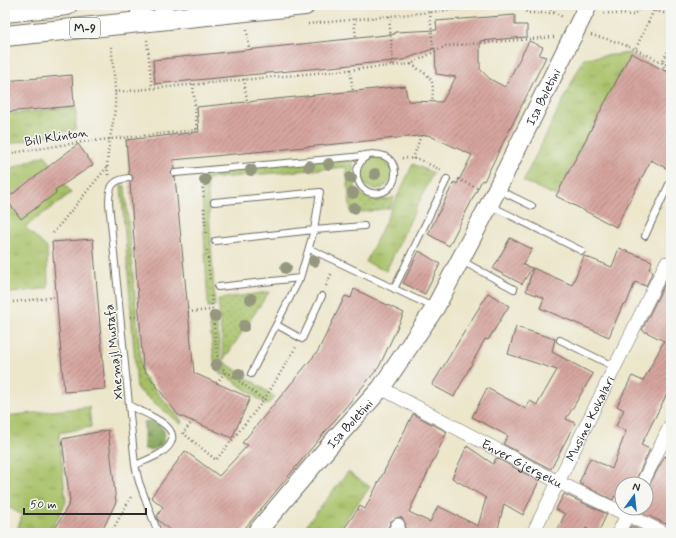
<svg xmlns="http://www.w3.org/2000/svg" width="676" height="538" font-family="Mynerve,sans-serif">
  <defs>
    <pattern id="grass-tufts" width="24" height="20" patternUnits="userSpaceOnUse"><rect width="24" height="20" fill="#a8c167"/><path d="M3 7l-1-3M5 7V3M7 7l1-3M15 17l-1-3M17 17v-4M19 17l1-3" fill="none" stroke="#899d55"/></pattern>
    <pattern id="forest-firs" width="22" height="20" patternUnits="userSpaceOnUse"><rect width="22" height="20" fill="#86a75c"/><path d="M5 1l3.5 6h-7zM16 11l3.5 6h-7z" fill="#6e884c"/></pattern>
    <pattern id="park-dots" width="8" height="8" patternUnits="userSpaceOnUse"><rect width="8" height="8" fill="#a8c167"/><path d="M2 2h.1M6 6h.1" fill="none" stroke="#899d55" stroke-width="1.8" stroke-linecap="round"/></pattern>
    <pattern id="building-hatch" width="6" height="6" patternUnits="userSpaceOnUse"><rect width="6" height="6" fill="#d6a49e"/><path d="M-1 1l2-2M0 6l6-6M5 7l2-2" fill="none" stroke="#ae8681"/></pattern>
  </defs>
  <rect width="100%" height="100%" fill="#f6f6f2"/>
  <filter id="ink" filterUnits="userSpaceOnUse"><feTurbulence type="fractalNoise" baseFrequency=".025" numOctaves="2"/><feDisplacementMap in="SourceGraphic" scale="8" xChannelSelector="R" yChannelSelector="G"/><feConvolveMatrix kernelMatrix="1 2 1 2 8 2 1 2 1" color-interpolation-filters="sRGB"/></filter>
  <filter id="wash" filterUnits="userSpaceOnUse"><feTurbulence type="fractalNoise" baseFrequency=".012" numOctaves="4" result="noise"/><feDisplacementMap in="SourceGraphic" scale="16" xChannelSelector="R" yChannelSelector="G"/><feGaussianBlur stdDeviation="0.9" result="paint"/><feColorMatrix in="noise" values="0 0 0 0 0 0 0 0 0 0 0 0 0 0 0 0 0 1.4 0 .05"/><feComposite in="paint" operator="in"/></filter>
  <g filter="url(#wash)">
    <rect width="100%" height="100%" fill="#ece6cb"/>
    <path fill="url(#grass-tufts)" stroke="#6a7649" d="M631,53L556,196L523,181L584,58Z
      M76,107V129L5,145V114Z
      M45,155L71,193L25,227L47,248L48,288L5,294V171Z
      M360 173a16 16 0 1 1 32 0a16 16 0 1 1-32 0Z
      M413,164L433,173L386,271L366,262Z
      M216,317L223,376L215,368L209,318Z
      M89,407L91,427L59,433L66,502L50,533H16L22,515L5,505V416Z
      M348,472L370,487L336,533H300Z"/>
    <path fill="url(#forest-firs)" stroke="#586944" d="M153,421C173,429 166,454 144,449V422Z"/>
    <path fill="url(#park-dots)" stroke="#6a7649" d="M353,157C354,166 352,178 355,186C361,201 383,202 394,197L390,208L351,214L346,167L207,179L215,306L208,307L201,175L207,171Z
      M121,185L125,186L142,375L182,421L181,424L137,389Z
      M269,292L223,361L275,397L267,405L225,375L218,299Z"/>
    <g id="blocks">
      <path fill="url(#building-hatch)" d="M515,15V25H527V37L480,41V69L490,79L505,87L529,41L543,47L539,55L546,57L484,181L482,180L449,246L428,234L454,182L457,184L472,155L428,135L173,160L174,169L171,174L175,177L194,373L250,398L232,438L178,415L143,368L130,182L133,178L129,174L126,140L199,132L197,107L405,86L408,101L442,102L456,77L436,74L435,48L403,60L155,84L153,60L395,34V32L437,30L436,21Z
        M631,53L671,74V171L651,160L616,227L556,196Z
        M72,75L74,106L5,112V81Z
        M78,144L93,165L55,190L56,193L21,219L6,199Z
        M510,238L532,249L523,265L532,268L522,284L493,269Z
        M93,239L105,389L64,392L52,242Z
        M619,248L652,261L649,269L653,271L646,286L635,282L626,305L623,304L609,337L540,308L544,298L526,291L533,268L572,285L584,256L612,267Z
        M419,251L440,264L425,294L403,283Z
        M670,273L671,386L641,445L650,449L634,484H622V499L615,496L613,500L579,483L590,458L612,469L626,431L616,426L624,410L617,406L632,376L643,381L664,341L642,330Z
        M354,289L404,313L379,367L241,533H173L157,519V516L163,507L151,497L185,451L219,476L248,445L242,443L318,351L345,296L351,298Z
        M488,293L509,306L488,340L485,339L454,397L432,385Z
        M516,327L555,339L552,352L593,374L566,419L575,423L551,469L503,444L508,436L472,417L487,388L526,409L530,401L537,405L557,370L508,354Z
        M413,414L447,432L409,512L430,522L438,506L478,526L486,498L452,478L467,446L493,464L496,458L539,481L523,515L504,504L497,533H403L406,524L402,518L398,517L391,521L386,533H341L360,506L365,509Z
        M108,430L116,502L101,533H53L70,502L62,439Z
        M665,456L671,458V513L666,524L638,511L639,508H646V491Z
        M564,494L607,514L598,533L586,528L584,533H556L565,514L556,509Z
        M631,526L646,533H627Z"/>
    </g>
  </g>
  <g filter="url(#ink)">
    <use href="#blocks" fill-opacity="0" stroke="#6f6c63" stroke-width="1"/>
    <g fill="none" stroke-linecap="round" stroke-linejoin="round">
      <defs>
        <path id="lane" d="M175,173L353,157C362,156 374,152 384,156C399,162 399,185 383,192C359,201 344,164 372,154
          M129,178C112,180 109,186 109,203L135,465L139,482L158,533
          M499,190L532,206
          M214,202L320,192L314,230L364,226
          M491,206L582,251
          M645,236L671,180
          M215,241L314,230L300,278L251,374
          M310,249L433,307
          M462,261L514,289
          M218,287L300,278
          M394,289L447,179
          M277,325L302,339L322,296
          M560,340L615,367
          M130,406C146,414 194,430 161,453C153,458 144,461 135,465"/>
        <g id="street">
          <path id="s1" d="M381,388L558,482L665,533"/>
          <path d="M642,484L671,424"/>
          <path d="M394,533L398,525"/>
          <path id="s2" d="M533,533L666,263L671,265"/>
          <path d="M618,533L631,508"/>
        </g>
        <g id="secondary">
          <path d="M139,5L142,22"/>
          <path d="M163,5L165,20"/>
          <path id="s3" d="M256,533L336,438L381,388L435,308L489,205L588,5"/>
        </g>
        <path id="primary" d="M5,12L67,5
          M5,36L305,5"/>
      </defs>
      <use href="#lane" stroke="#6f6c63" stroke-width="8"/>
      <use href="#street" stroke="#6f6c63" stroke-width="14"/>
      <use href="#secondary" stroke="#6f6c63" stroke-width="20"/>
      <use href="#primary" stroke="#6f6c63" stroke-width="22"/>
      <path stroke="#6f6c63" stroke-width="2.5" stroke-dasharray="1 3" stroke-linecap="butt" d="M521,5L527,13H557
        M544,5L564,18
        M628,5L642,7L671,15
        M604,8L610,5
        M430,12L433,51
        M604,13L633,15L642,7
        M389,16L393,65
        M354,19L356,38
        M308,24L503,5
        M247,30L249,50
        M591,35C623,42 642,52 671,67
        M147,40L152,88
        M636,48L654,10
        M411,64C431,78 435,76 432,102
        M350,69L353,92
        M665,71L662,62L671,46
        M244,79L247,102
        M193,84L197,132
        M115,92L411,64L446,46L554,37
        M5,154L82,142L197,130
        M402,158L418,159L441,170
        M413,159L421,135
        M108,175C105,151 113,130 115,107C116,86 113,65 111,44
        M458,179L479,189
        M202,180L204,199
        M204,208L206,235
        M53,233L107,167
        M207,250L210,281
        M326,286L332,272
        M211,296L218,365L264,400
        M5,303L56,297
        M188,312L212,310
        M131,317L139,316
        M217,383L226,371
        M183,433L216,460L264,400L296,347
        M182,434L193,421
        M111,533L132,495"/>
      <use href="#lane" stroke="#fff" stroke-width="6"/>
      <use href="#street" stroke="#fff" stroke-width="13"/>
      <use href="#secondary" stroke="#fff" stroke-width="18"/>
      <use href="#primary" stroke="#fff" stroke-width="20"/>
    </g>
    <g fill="#96987d">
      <circle cx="329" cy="164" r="6"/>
      <circle cx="309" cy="166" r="6"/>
      <circle cx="251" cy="170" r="6"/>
      <circle cx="375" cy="174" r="6"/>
      <circle cx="351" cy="178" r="6"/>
      <circle cx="205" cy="180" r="6"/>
      <circle cx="353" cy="193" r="6"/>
      <circle cx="354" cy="208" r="6"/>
      <circle cx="314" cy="261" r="6"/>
      <circle cx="286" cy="268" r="6"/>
      <circle cx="251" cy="299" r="6"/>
      <circle cx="215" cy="316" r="6"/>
      <circle cx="244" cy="326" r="6"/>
      <circle cx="216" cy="365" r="6"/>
      <circle cx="239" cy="374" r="6"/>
    </g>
  </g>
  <g text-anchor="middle" stroke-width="3" stroke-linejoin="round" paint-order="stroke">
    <rect fill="#f6f6f2" stroke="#686867" stroke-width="1" x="70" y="18" width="30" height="20" rx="3"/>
    <g font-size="12" font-weight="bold" fill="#2b2b2b">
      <text x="85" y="32">M-9</text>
    </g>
    <g font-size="13" fill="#2b2b2b" stroke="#f6f6f2">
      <text dy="5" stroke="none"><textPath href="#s3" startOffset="525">Isa Boletini</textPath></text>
      <text transform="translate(56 136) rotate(-9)" y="5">Bill Klinton</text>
      <text transform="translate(113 352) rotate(-96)" y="5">Xhemajl Mustafa</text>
      <text dy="5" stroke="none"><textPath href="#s2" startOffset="128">Musine Kokalari</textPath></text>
      <text dy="5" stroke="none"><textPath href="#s3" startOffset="144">Isa Boletini</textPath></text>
      <text dy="5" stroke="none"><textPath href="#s1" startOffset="160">Enver Gjerqeku</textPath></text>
    </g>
  </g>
  <rect width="676" height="538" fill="none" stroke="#f6f6f2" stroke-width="20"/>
  <g transform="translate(634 496) rotate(15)"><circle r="19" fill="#f6f6f2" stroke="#a5a5a2"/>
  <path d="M0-3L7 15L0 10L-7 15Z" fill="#1f6fb2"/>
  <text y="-6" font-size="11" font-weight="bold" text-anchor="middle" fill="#2b2b2b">N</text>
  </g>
  <path d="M24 508v6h122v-6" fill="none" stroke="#2b2b2b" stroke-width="2"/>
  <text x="30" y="508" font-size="12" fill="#2b2b2b" stroke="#f6f6f2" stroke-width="3" paint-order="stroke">50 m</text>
</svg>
